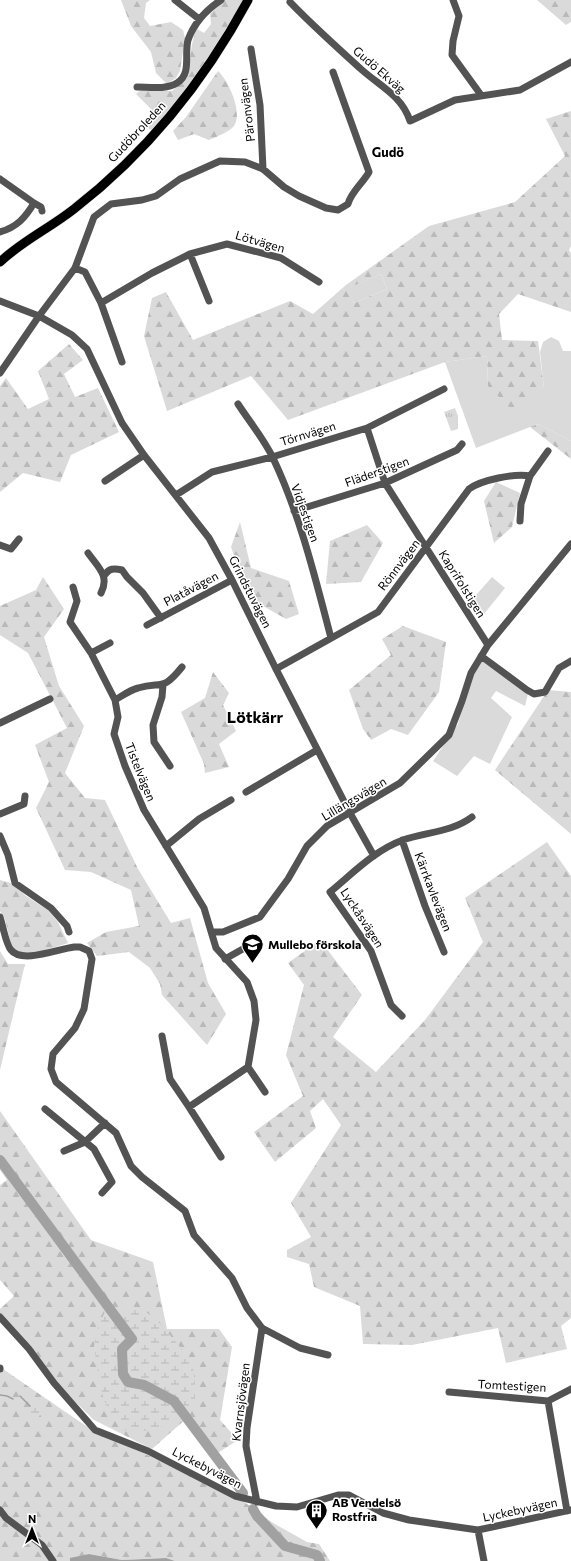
<svg xmlns="http://www.w3.org/2000/svg" width="571" height="1561" font-family="Commissioner,sans-serif">
  <defs>
    <pattern id="forest-firs" width="22" height="20" patternUnits="userSpaceOnUse"><rect width="22" height="20" fill="#dadada"/><path d="M5 1l3.5 6h-7zM16 11l3.5 6h-7z" fill="#b9b9b9"/></pattern>
    <pattern id="wetland-marsh" width="20" height="14" patternUnits="userSpaceOnUse"><rect width="20" height="14" fill="#dadada"/><path d="M1 5h8M5 5V1M11 12h8M15 12V8" fill="none" stroke="#b9b9b9"/></pattern>
    <pattern id="park-tufts" width="24" height="20" patternUnits="userSpaceOnUse"><rect width="24" height="20" fill="#dadada"/><path d="M3 7l-1-3M5 7V3M7 7l1-3M15 17l-1-3M17 17v-4M19 17l1-3" fill="none" stroke="#b9b9b9"/></pattern>
  </defs>
  <rect width="100%" height="100%" fill="#fff"/>
  <path fill="#dadada" d="M381,274L387,289L354,303L347,288Z
    M551,337L559,341L563,351H571V441L538,424L476,448L445,362L487,356L488,386L544,388L540,352L543,342Z
    M492,577L505,588L484,614L470,602Z
    M482,661L528,694L525,706L496,691L491,698L512,717L490,764L474,756L457,776L433,761L458,724L470,680Z"/>
  <path fill="url(#forest-firs)" fill-rule="evenodd" d="M121,0H150L146,3L144,18L150,26L171,22L183,30L185,38L180,71L176,78L167,84L156,73L151,52L131,26Z
    M224,0H243C216,47 188,91 151,130L144,125L152,110L136,94L141,90L172,91C198,71 185,54 197,29L204,33L211,24L210,14Z
    M537,0H571V22L566,25Z
    M218,71C229,81 243,113 234,126C229,132 216,137 209,140L194,134L178,140L173,131L186,117Z
    M571,111V246L569,250L571,253V312L518,294L499,314L502,340L538,341L544,388L511,409L488,386L487,356L445,362L288,420L251,376L167,411L144,336L152,298L166,292L193,340L290,301L313,314L346,285L429,226L515,202L565,156L546,119ZM381,274L387,289L354,303L348,288Z
    M69,344L83,360L64,374L75,397L98,388L119,432L71,455L60,482L23,473L0,492V386L6,378L28,409L49,399L38,371Z
    M538,424L571,441V459L530,427Z
    M496,482L520,493L512,527L494,543L484,501Z
    M240,522L251,568L289,581L299,614L286,619L249,598L231,547Z
    M367,525L383,543L361,582L326,584L330,541Z
    M43,577L64,609L44,637L59,686L84,726L65,773L85,798L105,800L138,869L171,923L190,918L208,983L226,1014L207,1045L162,995L160,984L150,968L129,952L97,956L87,943L106,932L139,926L131,890L91,872L65,870L36,808L49,782L35,745L67,728L28,653L0,635V606L36,590Z
    M403,626L446,642L439,692L408,735L391,729L371,740L363,729L349,690L391,655L382,639Z
    M213,672L229,693L223,705L236,731L219,744L229,767L205,773L204,764L181,712L205,698Z
    M548,690L571,692V834L495,770Z
    M547,842L571,876V1318L561,1326L567,1349L506,1363L498,1328L412,1345L363,1344L360,1306L314,1287L309,1264L287,1257V1250L311,1237L291,1203L341,1125L323,1099L310,1111L316,1128L275,1162L254,1132L303,1096L286,1055L304,985L288,963L320,940L362,995L333,1037L376,1072L425,1020L483,942L465,898Z
    M0,880L14,884L26,896L48,910L58,922L68,943C51,948 28,959 12,949L5,919L0,911Z
    M0,951L8,964H25L0,1070Z
    M0,1111L91,1240L153,1262L167,1329H219L232,1347L220,1420L238,1440L216,1454L187,1418L152,1449L94,1420L55,1382L31,1348L0,1313V1309L14,1296L0,1280V1185L7,1180L0,1170Z
    M0,1367L89,1428L236,1496L273,1523L307,1542L319,1544L330,1561H175L166,1558L122,1560L89,1554L70,1559V1561H0Z"/>
  <path fill="url(#wetland-marsh)" d="M107,1306L146,1312L157,1320L192,1361L195,1383V1404L184,1415L155,1430L127,1432L111,1416L103,1398L97,1366L94,1346L98,1328Z
    M35,1405L40,1408L41,1414L36,1420L29,1415L28,1410Z"/>
  <path fill="url(#park-tufts)" d="M455,408L458,416V429L451,431L444,412Z"/>
  <path fill="#a1a1a1" d="M89,1554L122,1560L166,1558L175,1561H70V1558Z"/>
  <g fill="none" stroke-linecap="round" stroke-linejoin="round">
    <path stroke="#a1a1a1" stroke-width="1.5" d="M0,1395L7,1396L13,1399
      M20,1396L30,1406"/>
    <path stroke="#a1a1a1" stroke-width="10" d="M0,1160L132,1339L122,1349L123,1374L128,1382L144,1385L174,1401L243,1493
      M253,1509L257,1516L285,1546L317,1555L320,1561"/>
    <defs>
      <path id="major" d="M0,262C22,241 50,228 74,209C146,153 205,80 248,0"/>
    </defs>
    <use href="#major" stroke="#dbdbdb" stroke-width="10"/>
    <path stroke="#535353" stroke-width="7" d="M175,0L199,19
      M453,0L459,16L453,41L452,55L481,95
      M290,2C313,26 338,48 362,70C380,86 402,96 410,121L455,100L520,90L571,62
      M251,49L260,105L263,169
      M137,87C149,87 166,90 177,83C192,74 184,54 188,40C194,23 206,10 221,0
      M0,179L34,203C25,218 17,227 0,232
      M34,203L41,207L42,211
      M190,254L209,301
      M75,268L85,272L101,303L122,362
      M0,301L39,316L72,335L87,349L122,423L144,455L209,538L232,580L276,669L350,813L374,856
      M101,303L152,273L190,254L227,244L281,258L319,282
      M0,373L39,316L75,268L94,217L111,204L142,200L156,196L180,179L220,161L245,162L263,169L284,187L299,196L326,208L338,210L348,204C351,192 363,183 369,172L333,72
      M238,404C249,421 264,439 273,458C300,515 315,577 331,638
      M367,428L385,483L488,645
      M105,481L144,455
      M176,495L212,472L272,457L367,428L444,389
      M294,511L385,483L457,450L462,444
      M520,521L521,504L530,476
      M0,545L11,549L19,539
      M88,553C98,567 110,576 101,593
      M104,576C109,568 114,568 122,570L127,577L143,593L161,618
      M73,587L77,601L70,622L91,653L115,700L118,717L114,734L125,766L144,810L204,908L216,948L247,982L254,1001L256,1020L248,1067L189,1107L170,1079L162,1036
      M147,625L232,580
      M91,653L110,643
      M481,656L527,690L534,694L545,692L559,668L571,661
      M276,669L378,612L469,489C481,480 515,473 530,476L548,451
      M163,685L162,697L153,725L154,742L170,766
      M115,700C122,696 130,690 138,688C162,681 162,692 182,667
      M0,723L50,699
      M246,792L317,750
      M0,814L24,804L25,796
      M0,836L8,855L15,883L51,908L67,926L69,932
      M402,840L425,906L444,952
      M166,846L199,819L231,800
      M0,917C3,926 6,945 11,950C22,964 58,949 74,947H80L89,951L92,959L84,1009L75,1028L53,1054L51,1069L56,1082L116,1133L131,1166L142,1177L185,1211L194,1235L232,1278L247,1308L262,1328L300,1348L328,1355
      M212,932H223L260,917L288,879L307,846L327,826L400,783L449,735L462,701L471,673L488,645L571,544
      M225,959L257,941
      M402,1016L391,1005L371,951L330,892C352,874 375,850 403,840C426,832 452,832 472,817
      M248,1067L265,1092
      M189,1107L221,1157
      M45,1109L94,1149L112,1182L102,1193
      M64,1151L85,1142L105,1123
      M0,1317L29,1349L54,1383L95,1430L148,1451L235,1496L276,1506L297,1507L338,1495H349L383,1513L409,1520L478,1530L571,1510
      M0,1368V1369
      M449,1392L548,1401L571,1389
      M548,1401L567,1511
      M257,1502L246,1446L247,1428L262,1328
      M0,1510L6,1518L42,1545L53,1561
      M478,1530L484,1561"/>
    <use href="#major" stroke="#000" stroke-width="9"/>
  </g>
  <defs>
    <symbol id="school-pin" viewBox="-11 -11 22 30"><path d="M0 17L-7.5 6A9.5 9.5 0 1 1 7.5 6Z" fill="#000" stroke="#fff"/><path d="M0-5L7-2L0 1L-7-2ZM-4 1L0 2.5L4 1V4Q0 6-4 4Z" fill="#fff"/></symbol>
    <symbol id="building-pin" viewBox="-11 -11 22 30"><path d="M0 17L-7.5 6A9.5 9.5 0 1 1 7.5 6Z" fill="#000" stroke="#fff"/><path d="M-4-6H4V6H1V3H-1V6H-4ZM-2.5-4.3h1.7v1.8h-1.7ZM.8-4.3h1.7v1.8H.8ZM-2.5-1h1.7V.8h-1.7ZM.8-1h1.7V.8H.8Z" fill="#fff"/></symbol>
  </defs>
  <g fill-rule="evenodd">
    <use href="#school-pin" x="240" y="932" width="25" height="34"/>
    <use href="#building-pin" x="304" y="1498" width="25" height="34"/>
  </g>
  <g text-anchor="middle" stroke-width="3" stroke-linejoin="round" paint-order="stroke">
    <g font-size="12" fill="#000" stroke="#fff">
      <text transform="translate(379 70) rotate(41)" y="4">Gudö Ekväg</text>
      <text transform="translate(247 110) rotate(-97)" y="4">Päronvägen</text>
      <text transform="translate(137 132) rotate(-47)" y="4">Gudöbroleden</text>
      <text transform="translate(260 242) rotate(16)" y="4">Lötvägen</text>
      <text transform="translate(308 434) rotate(-17)" y="4">Törnvägen</text>
      <text transform="translate(377 472) rotate(-20)" y="4">Fläderstigen</text>
      <text transform="translate(305 513) rotate(70)" y="4">Vidjestigen</text>
      <text transform="translate(399 565) rotate(-53)" y="4">Rönnvägen</text>
      <text transform="translate(462 584) rotate(58)" y="4">Kaprifolstigen</text>
      <text transform="translate(191 589) rotate(-28)" y="4">Platåvägen</text>
      <text transform="translate(250 592) rotate(63)" y="4">Grindstuvägen</text>
      <text transform="translate(140 772) rotate(68)" y="4">Tistelvägen</text>
      <text transform="translate(354 799) rotate(-31)" y="4">Lillängsvägen</text>
      <text transform="translate(433 892) rotate(69)" y="4">Kärrkavlevägen</text>
      <text transform="translate(362 918) rotate(57)" y="4">Lyckåsvägen</text>
      <text transform="translate(512 1386) rotate(3)" y="4">Tomtestigen</text>
      <text transform="translate(241 1402) rotate(-83)" y="4">Kvarnsjövägen</text>
      <text transform="translate(207 1468) rotate(27)" y="4">Lyckebyvägen</text>
      <text transform="translate(520 1510) rotate(-12)" y="4">Lyckebyvägen</text>
    </g>
    <g font-size="12" font-weight="bold" fill="#000" stroke="#fff" text-anchor="start">
      <text x="268" y="949">Mullebo förskola</text>
      <text x="332" y="1507">AB Vendelsö<tspan x="332" dy="14">Rostfria</tspan></text>
    </g>
    <g font-size="13" font-weight="bold" fill="#000" stroke="#fff">
      <text x="388" y="157">Gudö</text>
    </g>
    <g font-size="16" font-weight="bold" fill="#000" stroke="#fff">
      <text x="255" y="723">Lötkärr</text>
    </g>
  </g>
  <g transform="translate(32 1529)" stroke="#ffffff" stroke-width="3" paint-order="stroke">
  <path d="M0-3L7 15L0 10L-7 15Z" fill="#000000"/>
  <text y="-6" font-size="11" font-weight="bold" text-anchor="middle" fill="#000000">N</text>
  </g>
</svg>
